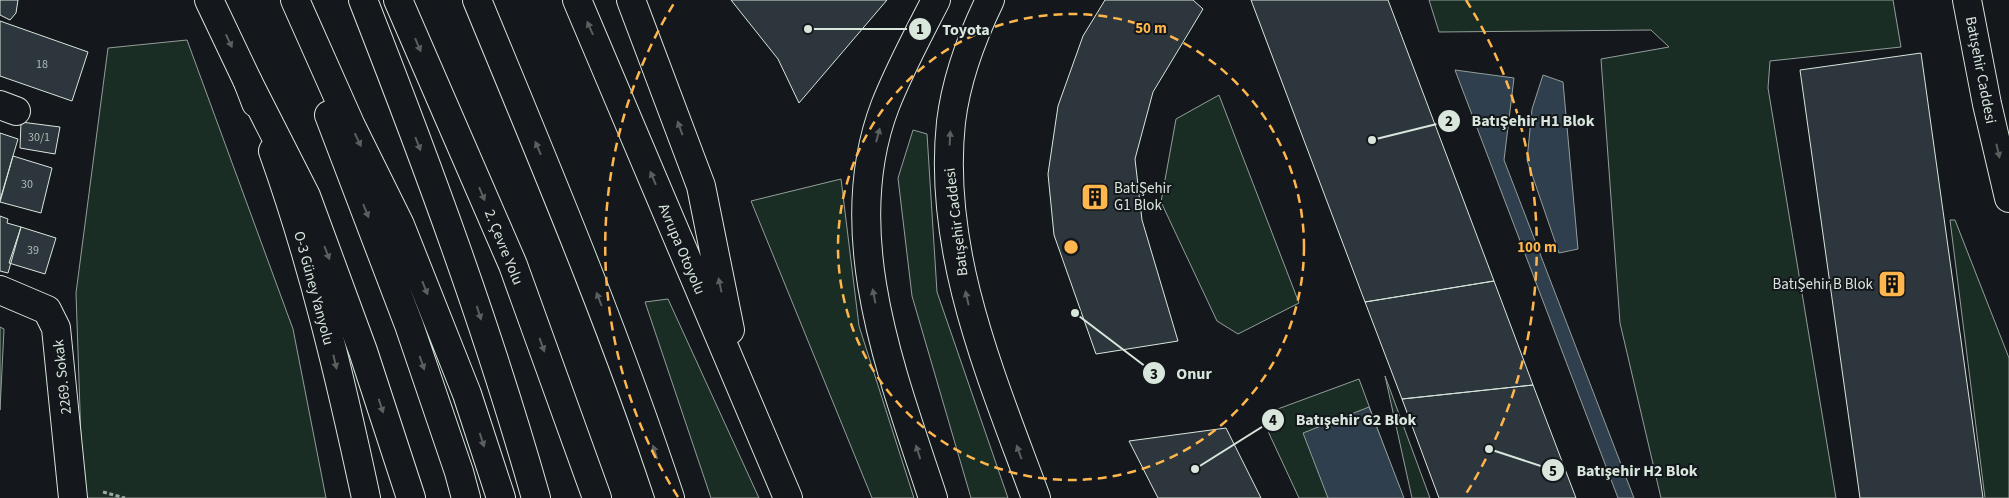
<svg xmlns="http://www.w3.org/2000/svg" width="2009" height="498" font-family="'Source Sans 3',sans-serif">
  <rect width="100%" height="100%" fill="#14181c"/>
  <path fill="#1a2d24" stroke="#939e99" d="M1429,0H1893L1901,47L1770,61L1768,88L1836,498H1661L1620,323L1601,59L1669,47L1651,30L1439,32Z
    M187,40L293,329L326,498H83L76,293L108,48Z
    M1219,95L1299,303L1238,334L1217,321L1161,202L1176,119Z
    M913,130L927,134L937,292L1008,498H971L912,296L898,178Z
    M841,179L859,326L914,498H872L751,201Z
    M1950,220H1955L2009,358V498H1985Z
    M668,299L759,498H711L645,302Z
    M0,327L4,329L0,410Z
    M1385,376L1430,498H1412Z
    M1359,379L1403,498H1299L1266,427L1275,410Z"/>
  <path fill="#2f3f4d" stroke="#939e99" d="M1455,70L1514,78L1504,160L1634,498H1618Z
    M1543,75L1563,82L1578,249L1559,253L1527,160L1532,109Z
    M1369,407L1404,498H1328L1303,433Z"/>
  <path fill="#2c363c" stroke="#d8e6dc" d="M0,0H18L16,13L10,20L0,15Z
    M731,0H887L799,103L778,59Z
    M1105,0H1193L1203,9L1153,92L1135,159L1142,220L1178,341L1096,354L1054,235L1048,174L1058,106L1083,36Z
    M1251,0H1388L1494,281L1365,302Z
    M0,21L88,52L72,101L0,76Z
    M1921,53L1983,498H1860L1800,70Z
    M21,122L60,127L55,154L20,148Z
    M0,133L18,139L0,200Z
    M13,156L52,168L41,213L0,202Z
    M0,216L8,219L7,223L21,227L8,273L0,271Z
    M21,227L56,238L45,274L9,263Z
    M1494,281L1533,385L1402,399L1365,302Z
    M1533,385L1576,498H1439L1402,399Z
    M1226,428L1261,498H1158L1129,441Z"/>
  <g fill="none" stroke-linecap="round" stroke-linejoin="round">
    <defs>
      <path id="minor" d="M0,105L16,111
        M0,290L47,310L56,328L73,498"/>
      <path id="primary" d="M990,0C972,37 956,81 951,122C937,253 992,378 1036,498
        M1967,0L1987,104L2009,198"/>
      <path id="trunk" d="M209,0L248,82L256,103
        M273,151C313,263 341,381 366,498"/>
      <path id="motorway" d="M295,0L351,126L400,225L467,394L501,498
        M363,0C427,164 488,328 536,498
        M398,0L513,265L597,498
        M477,0C545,165 614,328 670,498
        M577,0L788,498
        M631,0L701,186L730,330
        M248,82L306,196L363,351L411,498
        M329,115L409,325L459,472L466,498
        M933,498C893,376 836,235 885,106C899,70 918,35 936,0"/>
    </defs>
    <use href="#minor" stroke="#d8e6dc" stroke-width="30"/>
    <use href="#primary" stroke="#d8e6dc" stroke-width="30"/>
    <use href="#trunk" stroke="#d8e6dc" stroke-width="30"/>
    <use href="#motorway" stroke="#d8e6dc" stroke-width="30"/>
    <path stroke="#9da8a2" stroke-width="3" stroke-dasharray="4 2.5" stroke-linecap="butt" d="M103,492L125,498"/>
    <use href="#minor" stroke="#14181c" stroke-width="28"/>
    <use href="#primary" stroke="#14181c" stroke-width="28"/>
    <use href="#trunk" stroke="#14181c" stroke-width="28"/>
    <use href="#motorway" stroke="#14181c" stroke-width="28"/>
  </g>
  <defs><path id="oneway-solid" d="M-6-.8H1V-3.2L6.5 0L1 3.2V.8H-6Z" transform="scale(1.25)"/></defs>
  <g fill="#59605f">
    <use href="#oneway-solid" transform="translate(590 28) rotate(-114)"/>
    <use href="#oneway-solid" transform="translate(229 41) rotate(65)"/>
    <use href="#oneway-solid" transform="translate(418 45) rotate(67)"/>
    <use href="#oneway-solid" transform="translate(680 128) rotate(-110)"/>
    <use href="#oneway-solid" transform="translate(878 135) rotate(-75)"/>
    <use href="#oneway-solid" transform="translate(950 138) rotate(-87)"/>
    <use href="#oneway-solid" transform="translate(358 140) rotate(64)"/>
    <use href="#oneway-solid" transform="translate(418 144) rotate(69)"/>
    <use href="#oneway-solid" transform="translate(538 148) rotate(-113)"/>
    <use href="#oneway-solid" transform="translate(1998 151) rotate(77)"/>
    <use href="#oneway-solid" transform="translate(653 178) rotate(-113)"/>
    <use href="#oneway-solid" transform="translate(482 194) rotate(67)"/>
    <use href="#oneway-solid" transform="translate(366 211) rotate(68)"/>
    <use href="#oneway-solid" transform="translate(327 253) rotate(69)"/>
    <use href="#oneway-solid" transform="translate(720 285) rotate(-102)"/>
    <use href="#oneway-solid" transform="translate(425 288) rotate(68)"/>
    <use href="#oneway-solid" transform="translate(874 296) rotate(-101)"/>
    <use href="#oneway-solid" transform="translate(967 298) rotate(-103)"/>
    <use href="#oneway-solid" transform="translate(599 299) rotate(-111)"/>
    <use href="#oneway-solid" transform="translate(479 313) rotate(72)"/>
    <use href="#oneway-solid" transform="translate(542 345) rotate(70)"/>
    <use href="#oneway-solid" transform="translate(335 362) rotate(77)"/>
    <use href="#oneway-solid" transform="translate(422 363) rotate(71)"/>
    <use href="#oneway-solid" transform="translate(381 406) rotate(72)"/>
    <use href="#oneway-solid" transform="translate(482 440) rotate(72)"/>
    <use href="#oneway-solid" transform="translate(655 452) rotate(-108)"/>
    <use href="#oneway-solid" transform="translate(918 452) rotate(-108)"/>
    <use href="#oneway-solid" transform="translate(1019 452) rotate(-110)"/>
  </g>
  <g fill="none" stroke="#ffb74d" stroke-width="2.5" stroke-dasharray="9 6">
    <circle cx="1071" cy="247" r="233"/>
    <path d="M678 497A466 466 0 0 1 676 0M1466 0A466 466 0 0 1 1464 497"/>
  </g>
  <defs>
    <symbol id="building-square" viewBox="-11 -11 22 22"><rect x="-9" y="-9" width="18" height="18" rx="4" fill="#ffb74d" stroke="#14181c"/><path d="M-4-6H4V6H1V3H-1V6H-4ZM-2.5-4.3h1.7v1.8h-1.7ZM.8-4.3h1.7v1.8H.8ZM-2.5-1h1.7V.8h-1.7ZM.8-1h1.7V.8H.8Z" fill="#111"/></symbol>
  </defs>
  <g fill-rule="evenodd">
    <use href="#building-square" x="1079" y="181" width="32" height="32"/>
    <use href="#building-square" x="1876" y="268" width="32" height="32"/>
  </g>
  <g text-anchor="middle" stroke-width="4" stroke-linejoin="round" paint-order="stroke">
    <g font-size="12" fill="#adbab4">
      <text x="42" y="68">18</text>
      <text x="39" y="141">30/1</text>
      <text x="27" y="188">30</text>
      <text x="33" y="254">39</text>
    </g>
    <g font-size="15" fill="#d8e6dc" stroke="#14181c">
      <text transform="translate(1981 70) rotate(79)" y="5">Batışehir Caddesi</text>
      <text transform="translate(956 222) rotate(-97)" y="5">Batışehir Caddesi</text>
      <text transform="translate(504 247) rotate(68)" y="5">2. Çevre Yolu</text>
      <text transform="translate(682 249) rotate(67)" y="5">Avrupa Otoyolu</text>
      <text transform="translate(314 288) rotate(75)" y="5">O-3 Güney Yanyolu</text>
      <text transform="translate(62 377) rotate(-96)" y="5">2269. Sokak</text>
    </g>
    <g font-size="15" fill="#d8e6dc" stroke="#14181c" text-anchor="start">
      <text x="1114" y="193">BatıŞehir<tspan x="1114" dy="17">G1 Blok</tspan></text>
      <text x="1873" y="289" text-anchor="end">BatıŞehir B Blok</text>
    </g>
  </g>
  <circle cx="1071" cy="247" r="8" fill="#ffb74d" stroke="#14181c" stroke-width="2.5"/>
  <g font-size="15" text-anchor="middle" font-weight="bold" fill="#ffb74d" stroke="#14181c" stroke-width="4" stroke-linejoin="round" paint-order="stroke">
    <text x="1151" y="33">50 m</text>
    <text x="1537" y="252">100 m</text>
  </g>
  <path fill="none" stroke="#d8e6dc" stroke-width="2" d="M808 29L920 29M1372 140L1449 121M1075 313L1154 373M1195 469L1273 420M1489 449L1553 470"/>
  <g fill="#d8e6dc" stroke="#14181c" stroke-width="2">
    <circle cx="808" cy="29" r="5"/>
    <circle cx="1372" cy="140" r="5"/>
    <circle cx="1075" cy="313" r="5"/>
    <circle cx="1195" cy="469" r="5"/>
    <circle cx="1489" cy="449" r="5"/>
    <circle cx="920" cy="29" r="12"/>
    <circle cx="1449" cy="121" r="12"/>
    <circle cx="1154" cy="373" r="12"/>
    <circle cx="1273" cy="420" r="12"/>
    <circle cx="1553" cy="470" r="12"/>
  </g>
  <g font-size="15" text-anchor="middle" font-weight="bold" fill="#111">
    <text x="920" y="34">1</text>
    <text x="1449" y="126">2</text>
    <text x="1154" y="379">3</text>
    <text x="1273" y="425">4</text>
    <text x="1553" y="476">5</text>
  </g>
  <g font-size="16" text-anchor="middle" font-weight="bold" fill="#d8e6dc" stroke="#14181c" stroke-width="4" stroke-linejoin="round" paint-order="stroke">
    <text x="966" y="35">Toyota</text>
    <text x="1533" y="126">BatıŞehir H1 Blok</text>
    <text x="1194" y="379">Onur</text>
    <text x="1356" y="425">Batışehir G2 Blok</text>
    <text x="1637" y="476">Batışehir H2 Blok</text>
  </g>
</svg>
